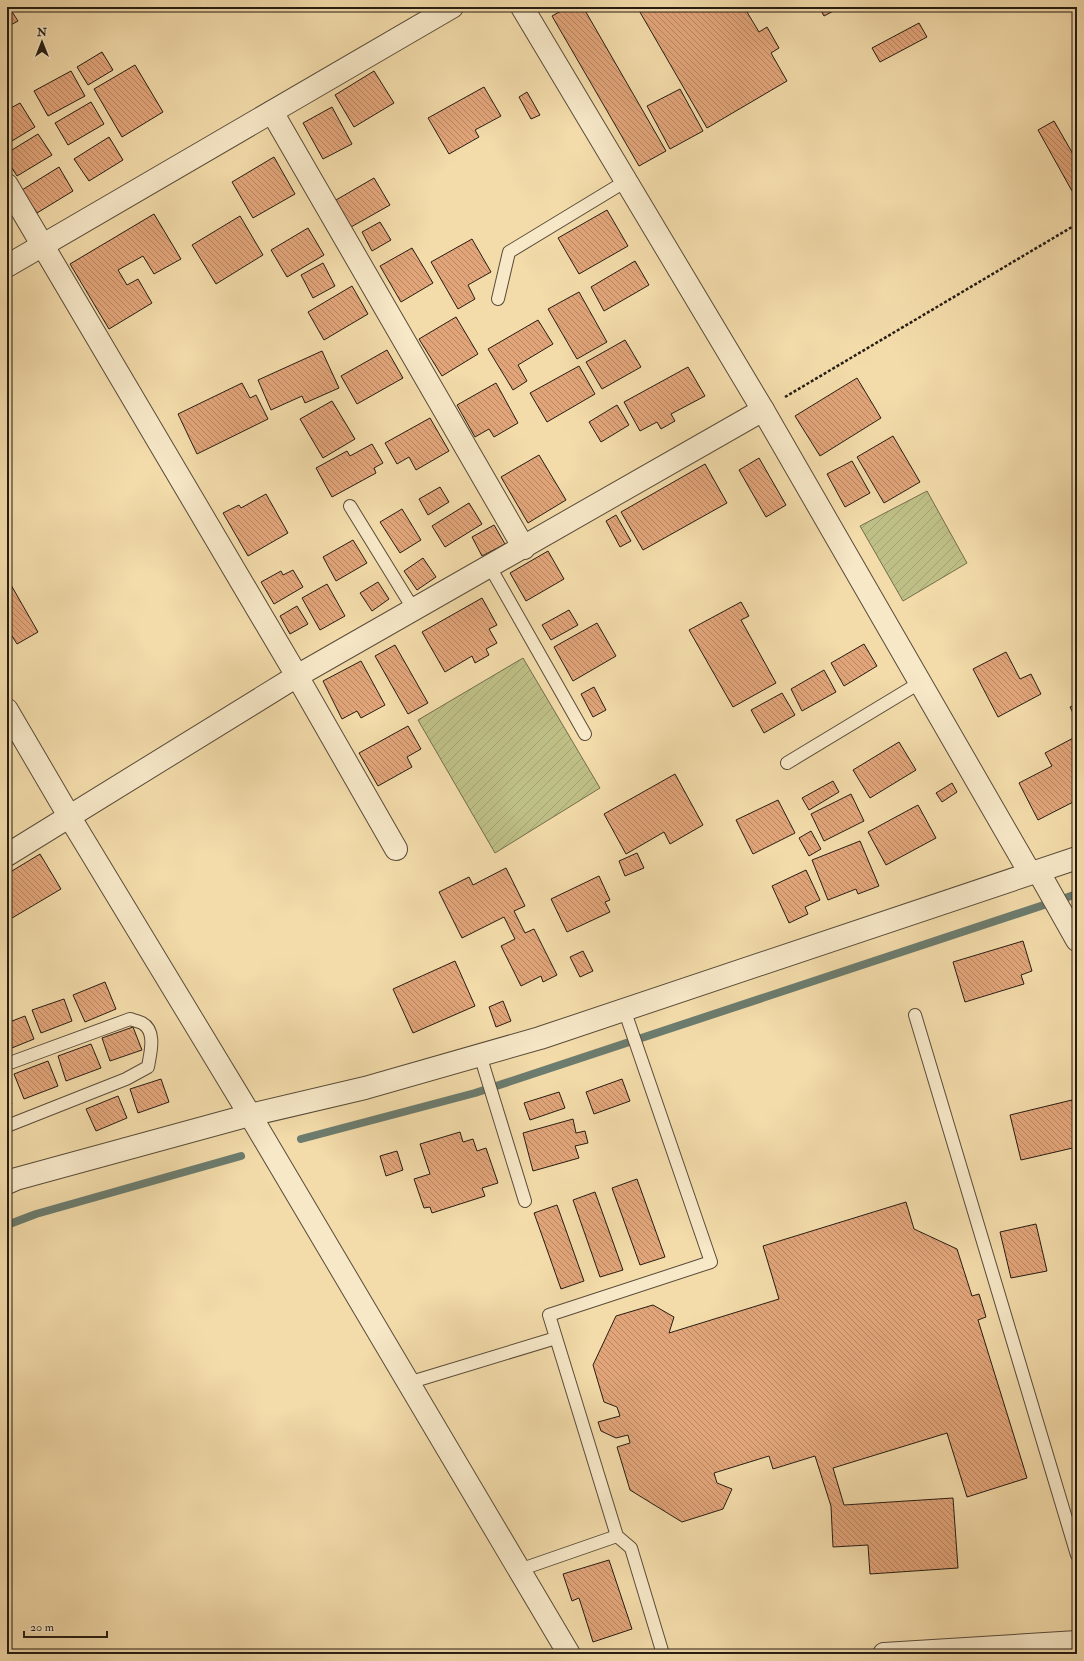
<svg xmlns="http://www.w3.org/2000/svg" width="1084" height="1661" font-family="'IM FELL Double Pica',serif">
  <defs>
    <pattern id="garden-furrows" width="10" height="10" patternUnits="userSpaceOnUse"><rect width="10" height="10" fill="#bebf86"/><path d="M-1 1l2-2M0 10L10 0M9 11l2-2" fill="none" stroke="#a3a473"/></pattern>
    <pattern id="building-back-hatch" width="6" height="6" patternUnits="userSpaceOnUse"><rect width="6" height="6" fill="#e2a57a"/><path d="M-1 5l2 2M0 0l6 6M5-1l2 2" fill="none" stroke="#b78663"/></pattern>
  </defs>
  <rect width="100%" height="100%" fill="#f3dbaa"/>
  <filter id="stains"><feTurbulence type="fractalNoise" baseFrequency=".005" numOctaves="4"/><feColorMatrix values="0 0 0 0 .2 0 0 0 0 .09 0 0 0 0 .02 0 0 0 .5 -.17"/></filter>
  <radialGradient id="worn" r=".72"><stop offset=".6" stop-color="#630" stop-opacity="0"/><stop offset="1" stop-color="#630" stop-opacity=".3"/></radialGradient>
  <path fill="url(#garden-furrows)" stroke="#726e4c" d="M927,491L967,563L903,601L860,526Z
    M523,658L600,788L495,853L418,720Z"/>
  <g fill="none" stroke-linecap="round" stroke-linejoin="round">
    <path stroke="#6c7c6e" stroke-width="8" d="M301,1139L475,1093L1077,894
      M7,1225L36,1214L241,1156"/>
  </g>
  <path fill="url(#building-back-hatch)" stroke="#261d13" d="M7,7H9L18,21L7,27Z
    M568,7H583L666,151L639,166L552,16Z
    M637,7H744L759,32L767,27L779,48L771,53L787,81L707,128Z
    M819,7H841L824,16Z
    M919,23L927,37L880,62L872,48Z
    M102,52L113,70L88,85L77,67Z
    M135,65L163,112L122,137L94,89Z
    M71,71L85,96L48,116L34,91Z
    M374,71L394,103L354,127L335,95Z
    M484,87L501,116L475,130L479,137L449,154L428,118Z
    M680,89L703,131L670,149L647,106Z
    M527,92L540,115L531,119L519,97Z
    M91,102L104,124L68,145L55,123Z
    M20,103L35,127L7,144V110Z
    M332,107L352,144L323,159L303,123Z
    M1054,121L1077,161V188L1072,191L1038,130Z
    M38,134L52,155L17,176L7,160V153Z
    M109,137L123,160L89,181L74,159Z
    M274,157L295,194L253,218L232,182Z
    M59,167L73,191L37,213L22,190Z
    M374,178L390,205L351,227L336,200Z
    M607,210L628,246L579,274L558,238Z
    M154,214L181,259L154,274L143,256L118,270L127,285L138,279L152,303L109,329L70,264Z
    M240,216L263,255L216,284L192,245Z
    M380,222L391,240L372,251L362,232Z
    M308,228L324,255L287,277L271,250Z
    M472,239L491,272L468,285L475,299L458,309L431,262Z
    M412,248L433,283L401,302L380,266Z
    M635,261L649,285L604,311L591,287Z
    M323,263L335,286L313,298L301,275Z
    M352,286L368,314L324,340L308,312Z
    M579,292L607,342L577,359L548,309Z
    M456,317L478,354L442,376L419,339Z
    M538,320L553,344L518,365L527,381L513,390L488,349Z
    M625,340L641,367L602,389L586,362Z
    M387,350L403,378L357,404L341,376Z
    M322,351L339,388L305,403L302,396L271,410L258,380Z
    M579,366L595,394L547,422L530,393Z
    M688,367L705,396L671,414L675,421L661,429L657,422L640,431L624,402Z
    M857,378L881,418L820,456L795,416Z
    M242,383L250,398L256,395L268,419L197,454L178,414Z
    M496,383L518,423L494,437L489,429L475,437L457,405Z
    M332,401L355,439L323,458L300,419Z
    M617,405L629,425L601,442L589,422Z
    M430,418L449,451L416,470L409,457L397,464L385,443Z
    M893,436L920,482L884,503L857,457Z
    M372,444L383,463L374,468L376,473L332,497L316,468L347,451L350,456Z
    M539,455L566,500L528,523L501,477Z
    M759,458L786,505L766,517L739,470Z
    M852,461L870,493L845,507L827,474Z
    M705,464L727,503L643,550L621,512Z
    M440,487L449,502L428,515L419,499Z
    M266,494L288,533L248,556L223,513L239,505L241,508Z
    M469,503L482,524L445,547L432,526Z
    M402,509L421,540L400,553L380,522Z
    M616,515L631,541L620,547L606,521Z
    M494,525L505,544L482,556L472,537Z
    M353,540L367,563L336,581L323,557Z
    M548,551L564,579L526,601L510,573Z
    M423,558L436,577L417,590L404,571Z
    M293,570L303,587L274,604L261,582L281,571L283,575Z
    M7,578L38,632L17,644L7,628Z
    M378,582L389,599L372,611L360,593Z
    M327,584L345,616L320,630L302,598Z
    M482,598L497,625L489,629L497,643L486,649L489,655L475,663L472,656L445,672L422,632Z
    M741,602L749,616L741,620L776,683L733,707L689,630Z
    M297,606L308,624L290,634L280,616Z
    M569,610L578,625L551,640L542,625Z
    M597,623L616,656L573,681L554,647Z
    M864,644L877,666L844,686L831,663Z
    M395,645L428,703L408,714L375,656Z
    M1006,652L1020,679L1031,674L1041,694L998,717L973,669Z
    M361,661L385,705L361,718L357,711L342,719L323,681Z
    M824,670L836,692L802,711L791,689Z
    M594,687L606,710L593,717L581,694Z
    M782,693L795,715L764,733L751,710Z
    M1077,704V721L1070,707Z
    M408,726L421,749L407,757L412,767L378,786L359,753Z
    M1077,736V800L1038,820L1019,783L1052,766L1045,753Z
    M899,742L916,770L870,798L853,770Z
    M675,774L703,825L670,844L664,832L626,854L604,814Z
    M833,781L839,792L809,810L802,798Z
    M952,783L957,792L942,802L936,793Z
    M851,794L864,821L824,841L811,814Z
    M778,800L795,833L753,854L736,820Z
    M918,805L936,838L886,865L868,832Z
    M811,831L821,849L809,856L799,838Z
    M860,841L879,886L858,894L856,889L828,900L812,860Z
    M637,853L644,868L625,876L619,861Z
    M40,854L61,889L7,921V874Z
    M506,868L525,906L514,911L525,933L534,929L557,975L543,982L541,976L521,986L501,946L515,939L504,917L462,938L439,892L469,877L473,885Z
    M806,870L820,900L805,907L808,914L789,923L772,886Z
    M599,876L610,900L605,902L610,912L567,932L551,899Z
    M1023,941L1032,971L1021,975L1024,984L965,1002L953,962Z
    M583,951L593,971L580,977L570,957Z
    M455,961L475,1006L413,1033L393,989Z
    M105,982L116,1009L85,1022L73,995Z
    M64,999L72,1021L41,1033L32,1010Z
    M503,1001L511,1021L496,1027L489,1007Z
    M25,1016L34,1039L7,1050V1023Z
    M133,1027L142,1050L110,1061L102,1038Z
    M91,1044L101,1068L66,1081L58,1056Z
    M48,1061L58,1086L24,1099L14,1074Z
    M161,1079L169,1102L138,1113L130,1089Z
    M622,1079L630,1101L594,1114L586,1092Z
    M7,1092L12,1104L7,1106Z
    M559,1092L565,1108L530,1120L524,1103Z
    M118,1096L127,1118L96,1131L86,1109Z
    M1072,1100L1077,1122V1147L1021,1160L1010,1115Z
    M573,1119L576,1133L585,1131L588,1143L575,1146L579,1158L533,1171L523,1133Z
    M460,1132L463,1142L473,1139L477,1151L486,1148L498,1183L482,1188L485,1196L432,1213L430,1207L424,1208L414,1179L430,1174L420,1144Z
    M397,1151L403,1170L386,1176L380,1156Z
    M637,1179L665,1257L640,1265L612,1188Z
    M595,1192L623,1270L600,1277L573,1200Z
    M906,1202L914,1229L957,1249L972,1296L979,1294L986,1317L978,1320L1027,1478L967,1497L947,1433L833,1468L844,1505L953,1498L958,1568L870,1574L868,1545L833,1547L831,1506L815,1456L773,1469L769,1456L714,1473L717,1483L732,1489L723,1509L682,1522L630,1490L617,1447L630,1443L628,1435L616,1438L601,1431L598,1422L620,1416L617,1407L604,1402L593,1365L616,1316L653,1305L674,1317L669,1333L779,1299L763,1246Z
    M557,1205L584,1281L561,1289L534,1213Z
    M1036,1224L1047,1271L1011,1278L1000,1232Z
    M609,1560L632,1629L593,1642L579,1598L572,1601L563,1574Z"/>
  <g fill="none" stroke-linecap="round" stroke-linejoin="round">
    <defs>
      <path id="service" d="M498,299L509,252L626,181
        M350,506L414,610
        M490,567L585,734
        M787,763L921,682
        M915,1015L1077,1555
        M480,1055L525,1201
        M7,1064L130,1019C133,1020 138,1021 142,1023C157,1031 150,1054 148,1067L126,1079L7,1126
        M408,1383L556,1338
        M617,1536L631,1548L663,1654
        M519,1570L617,1536L549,1315L711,1262L624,1009"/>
      <path id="minor" d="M272,112L524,548
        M7,185L297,676L396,849
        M7,855L297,676L763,410
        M1038,871L1077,940
        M884,1654L1077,1642"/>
      <path id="tertiary" d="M522,7L763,410L1030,873
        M7,266L452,7
        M7,710L69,816L250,1115L569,1654
        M7,1183L16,1179L250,1115L365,1088L540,1038L1077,858"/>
    </defs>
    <use href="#service" stroke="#594c39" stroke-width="14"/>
    <use href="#minor" stroke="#594c39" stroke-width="24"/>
    <use href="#tertiary" stroke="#594c39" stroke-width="24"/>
    <path stroke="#261d13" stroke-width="2.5" stroke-dasharray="3 2" stroke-linecap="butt" d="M785,397L1077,224"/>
    <use href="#service" stroke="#f7e8c8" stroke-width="12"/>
    <use href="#minor" stroke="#f7e8c8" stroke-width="22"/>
    <use href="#tertiary" stroke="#f7e8c8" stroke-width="22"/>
  </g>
  <rect width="1084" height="1661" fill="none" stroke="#f3dbaa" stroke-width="24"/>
  <rect x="8" y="8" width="1068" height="1645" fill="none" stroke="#261d13" stroke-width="2"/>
  <rect x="12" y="12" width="1060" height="1637" fill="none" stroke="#261d13"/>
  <g transform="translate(42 42)" stroke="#f7e8c8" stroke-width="3" paint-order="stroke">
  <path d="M0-3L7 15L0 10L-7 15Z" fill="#261d13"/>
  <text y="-6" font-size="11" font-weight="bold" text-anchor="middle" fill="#261d13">N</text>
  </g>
  <path d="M24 1631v6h83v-6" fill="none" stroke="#261d13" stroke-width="2"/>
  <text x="30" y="1631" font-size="12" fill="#261d13" stroke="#f7e8c8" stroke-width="3" paint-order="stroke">20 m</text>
  <rect width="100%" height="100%" filter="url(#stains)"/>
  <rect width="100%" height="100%" fill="url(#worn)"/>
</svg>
